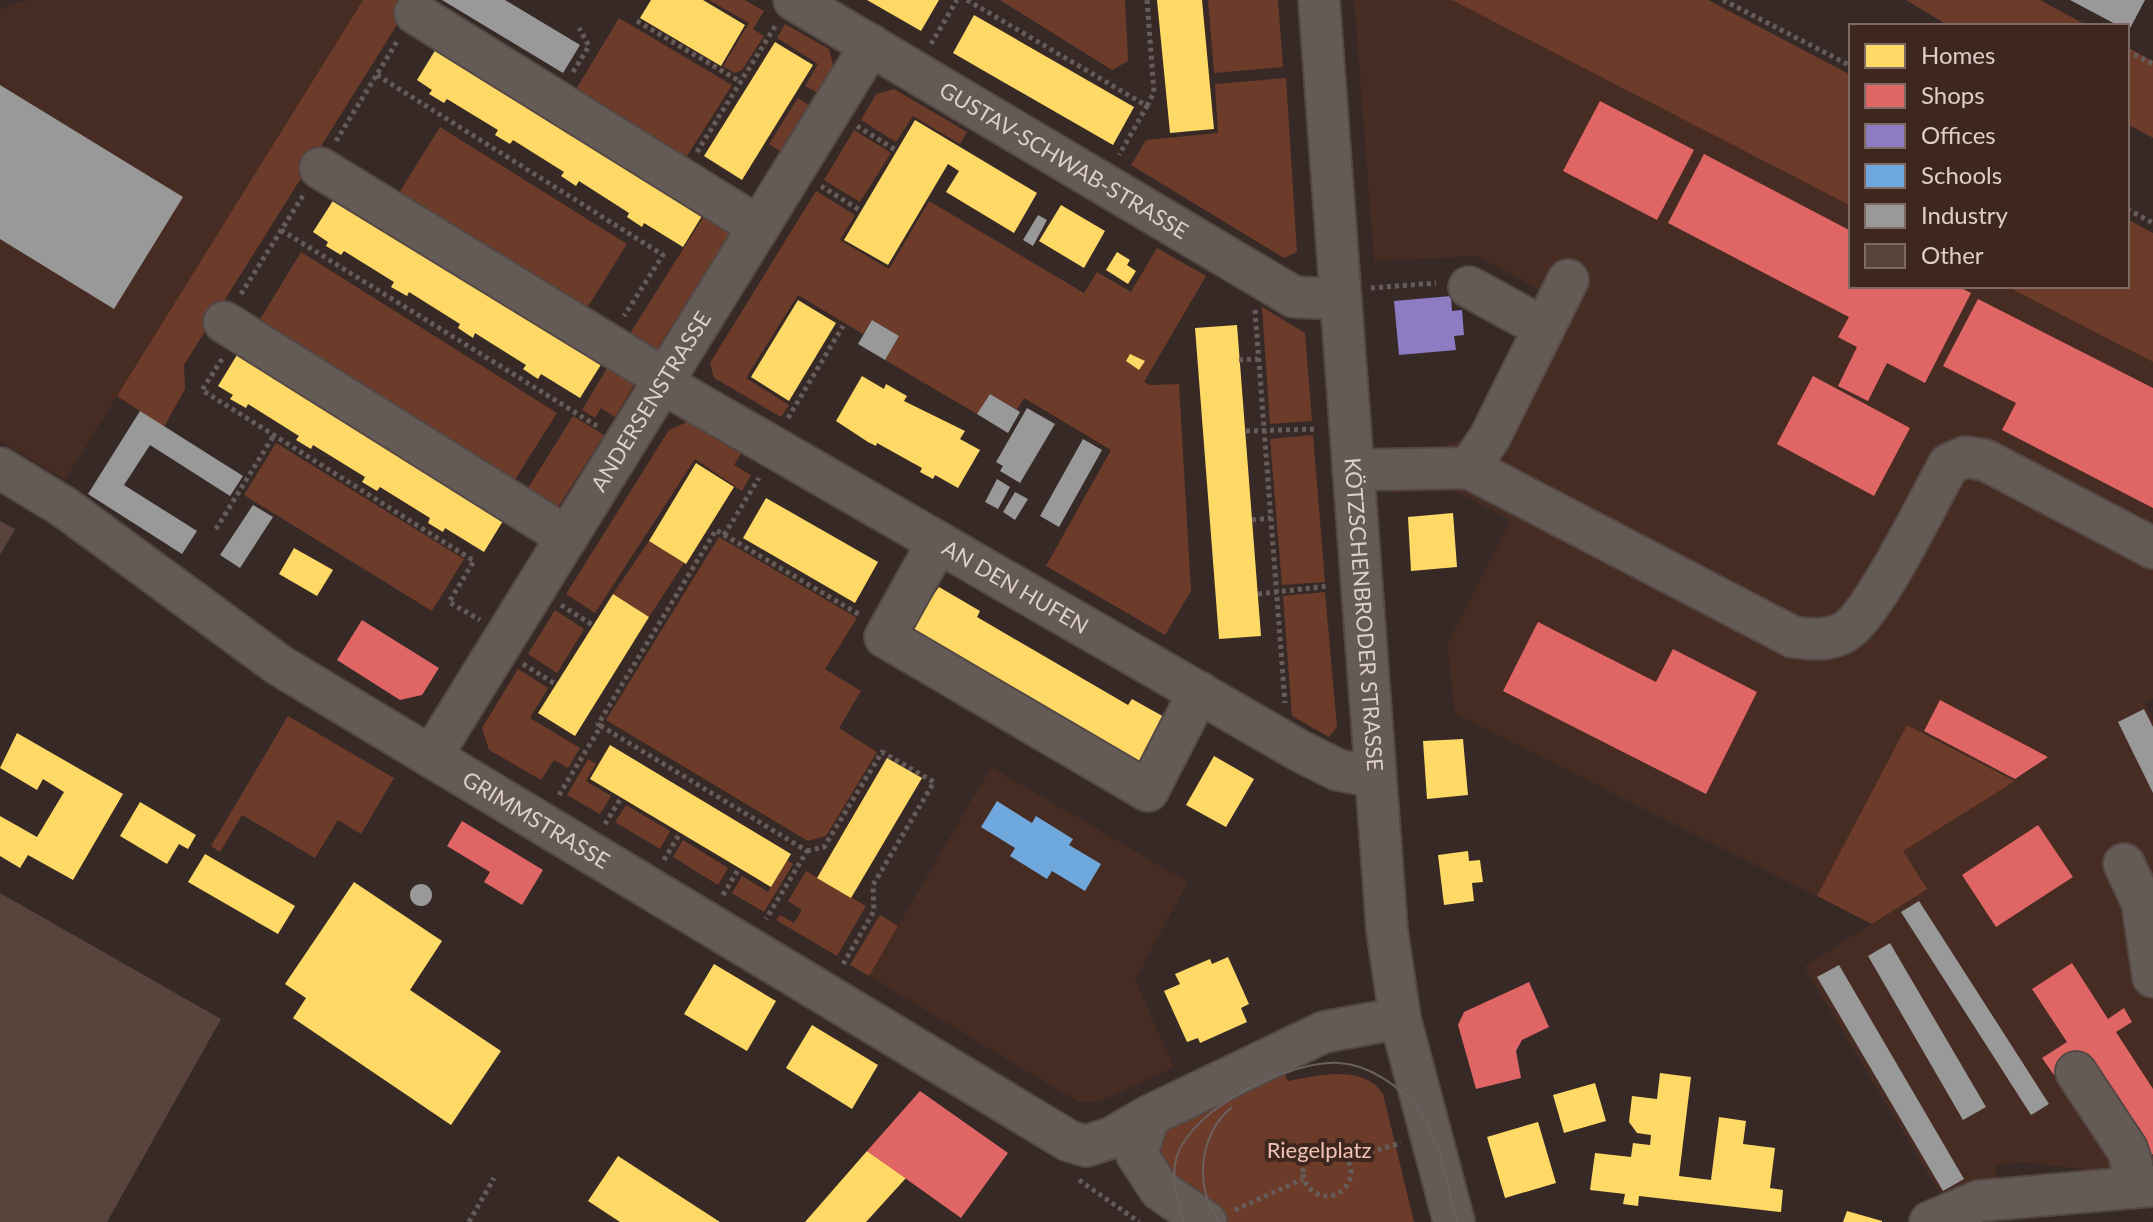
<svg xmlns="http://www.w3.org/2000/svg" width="2153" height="1222" font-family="Lato,sans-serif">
  <rect width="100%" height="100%" fill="#372a26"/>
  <path fill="#472c23" d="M26,0H363L65,480L0,441V9Z
    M1354,0H1452L1851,206V286H2006L2153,362V698L2145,703L2153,720V1168L2103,1172L2022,1162L1995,1166L2000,1183L1943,1198L1804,967L1926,889L1903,851L2015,780L1907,725L1817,896L1455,714L1447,644L1511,520L1454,490L1392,493L1388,449L1443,447L1463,439L1482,416L1545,293L1477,256L1374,261Z
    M991,767L1188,882L1135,980L1174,1067L1098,1102H1079L869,976Z"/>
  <path fill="#6d3b2a" d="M363,0H408L410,4L184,365L185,389L164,427L117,396Z
    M709,0H745L764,11L753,29L764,36L742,70L734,73L723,66L749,23Z
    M1000,0H1125L1128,61L1112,70Z
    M1208,0H1278L1283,67L1214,73Z
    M1452,0H1708L1851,75V206Z
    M1906,0H2040L2088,26H1949Z
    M619,18L732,85L682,164L572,96Z
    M785,24L829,49L834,68L818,93L805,86L818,64L777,38Z
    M2127,47L2153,61V138L2127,124Z
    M1286,78L1297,252L1284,258L1131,165L1146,140L1218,133L1215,84Z
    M894,89L967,132L960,144L913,116L896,142L861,120L876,94Z
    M798,98L810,106L781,152L769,144Z
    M440,127L627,244L584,313L397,196Z
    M854,130L891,153L860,202L824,180Z
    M816,191L855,215L840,240L889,269L929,201L1084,293L1097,272L1131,292L1157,248L1206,276L1144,382L1150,385L1179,384L1191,591L1165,635L1046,566L1111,450L1024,398L1017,410L990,394L977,414L885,360L899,336L872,320L863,334L798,295L746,378L789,405L781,417L714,378L710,363Z
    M709,208L736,224L654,354L624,343Z
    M2127,219L2153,233V362L2006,286H2127Z
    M301,252L557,413L511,486L256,326Z
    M1262,307L1305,333L1312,421L1270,424Z
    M613,358L640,375L615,417L601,408L595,418L582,410Z
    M573,416L604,435L553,515L523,496Z
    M687,422L741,454L734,465L751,475L742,491L695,459L595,613L566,594L669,430Z
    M1313,435L1325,582L1282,585L1270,439Z
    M276,443L464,559L432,611L244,495Z
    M719,537L857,618L825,669L861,691L839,728L877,752L826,836L808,841L606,720Z
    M649,541L684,563L649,617L613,594Z
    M1325,592L1337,727L1329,737L1292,716L1283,596Z
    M555,610L584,629L557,673L528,654Z
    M518,669L548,688L530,718L580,748L568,768L554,760L541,780L489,750L482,728Z
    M288,716L394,778L361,834L338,820L315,858L242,815L220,852L211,846Z
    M1907,725L2015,781L1903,851L1927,889L1872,924L1817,896Z
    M588,759L596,764L586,781L611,796L600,814L567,795Z
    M626,805L670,831L660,849L615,822Z
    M683,840L728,868L718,885L673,857Z
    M787,860L793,864L764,912L732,893L742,876L768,892Z
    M806,871L866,906L837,956L776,920L780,915L794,923L802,910L788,901Z
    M880,915L898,926L869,976L850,965Z
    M1281,1067L1288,1081C1317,1076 1363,1063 1383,1094L1414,1222H1228L1219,1211L1161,1170C1157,1149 1160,1139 1172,1122Z"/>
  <path fill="#ffd966" d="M651,0H703L745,25L721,66L640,18Z
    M867,0H939L921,31Z
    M1157,0H1202L1214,129L1170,133Z
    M974,15L1134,107L1113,145L953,53Z
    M775,42L813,65L742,180L704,156Z
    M439,44L705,211L683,247L644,223L642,227L627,217L629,213L579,181L576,186L561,176L564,172L513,140L510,144L495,135L498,130L447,99L444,103L429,94L432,90L417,80Z
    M915,120L1037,193L1014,233L946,192L959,171L948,164L888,265L844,240Z
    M336,196L602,363L580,398L541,374L538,379L523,369L526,365L475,333L473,338L458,328L460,324L409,292L407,296L391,287L394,282L344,251L341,255L326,246L328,242L313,232Z
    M1061,205L1105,231L1084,268L1039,241Z
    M1117,252L1130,260L1127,265L1136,271L1128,284L1106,270Z
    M798,300L836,323L789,401L751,377Z
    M1237,325L1261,636L1219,639L1195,328Z
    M240,350L506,516L484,552L445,528L443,532L428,523L430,518L380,487L377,491L362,482L365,477L313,445L311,449L296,440L299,436L248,404L246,408L230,399L233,395L218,386Z
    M1130,354L1145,361L1139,370L1126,361Z
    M862,376L884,389L886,384L907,396L904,401L965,431L960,439L980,450L958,488L935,475L933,479L920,472L922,468L877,443L876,446L868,442L836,421Z
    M696,463L734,487L686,564L649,541Z
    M766,498L878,562L855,603L743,538Z
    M1453,513L1457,567L1411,571L1408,517Z
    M294,548L333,570L317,596L279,574Z
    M939,587L980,611L977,617L1128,705L1132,699L1166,718L1142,772L905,635Z
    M613,594L649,617L575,736L538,713Z
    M17,733L123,794L73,880L28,855L20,868L0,856V816L37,837L64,792L43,779L37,790L0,768Z
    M1463,739L1468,795L1427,799L1423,741Z
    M610,745L791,854L771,887L590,779Z
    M1214,756L1254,779L1226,827L1186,805Z
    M887,758L922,778L851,898L817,878Z
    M140,802L196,835L188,849L179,844L167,864L120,836Z
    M1468,851L1469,861L1480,860L1483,882L1472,883L1474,901L1444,905L1438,855Z
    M205,854L295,906L278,934L188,882Z
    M354,882L442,941L410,990L501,1051L451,1125L293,1018L306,998L285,984Z
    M1228,957L1249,1004L1241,1008L1247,1022L1200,1043L1198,1038L1187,1042L1164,991L1180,984L1175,974L1210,959L1212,964Z
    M714,964L776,1001L747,1051L684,1014Z
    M812,1025L878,1065L852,1109L786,1068Z
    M1660,1073L1691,1077L1679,1176L1711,1180L1719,1117L1746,1121L1743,1144L1775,1148L1770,1188L1783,1190L1781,1212L1639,1196L1638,1206L1623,1204L1625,1194L1590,1190L1595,1153L1631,1157L1633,1143L1650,1145L1651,1135L1637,1133L1629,1122L1632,1096L1657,1099Z
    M1595,1083L1606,1121L1564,1133L1553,1095Z
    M1538,1122L1556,1183L1505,1198L1487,1137Z
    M867,1151L906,1178L866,1222H805Z
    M618,1156L720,1222H620L588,1201Z
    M1847,1211L1882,1221V1222H1843Z"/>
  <path fill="#e06666" d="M1600,101L1694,150L1657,220L1563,171Z
    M1704,154L1851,231V286H1957L1971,293L1925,383L1887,363L1868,401L1838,386L1857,347L1838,337L1849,317L1668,223Z
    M1978,299L2153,388V508L2002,430L2016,403L1943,366Z
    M1813,376L1910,428L1874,496L1777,444Z
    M362,620L439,668L422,695L400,700L337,660Z
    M1538,622L1656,682L1673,649L1757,692L1706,794L1503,691Z
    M1940,700L2048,757L2015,779L1924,731Z
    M462,821L543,870L522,905L484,882L490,872L447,846Z
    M2038,825L2073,877L1996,927L1962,875Z
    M2072,963L2108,1019L2124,1008L2132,1022L2116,1032L2153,1089V1154L2144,1160L2079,1059L2054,1075L2042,1058L2067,1042L2032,989Z
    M1529,982L1549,1027L1522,1040L1516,1051L1521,1078L1476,1089L1458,1025L1464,1012Z
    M920,1091L1008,1153L961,1218L867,1151Z"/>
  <path fill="#8e7cc3" d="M1451,296L1452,311L1462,310L1464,335L1454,336L1456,350L1399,355L1394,301Z"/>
  <path fill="#6fa8dc" d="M997,801L1032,823L1036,816L1073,839L1069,845L1101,864L1085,891L1052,871L1047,879L1010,856L1015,848L981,827Z"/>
  <path fill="#999" d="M442,0H505L580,45L563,73Z
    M2070,0H2145L2127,34V26H2119Z
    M0,85L183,197L114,309L0,239Z
    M1038,215L1047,220L1033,246L1023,240Z
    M872,320L899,336L885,360L858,344Z
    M990,394L1020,412L1008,433L977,414Z
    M1027,408L1055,424L1020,483L1000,471L1003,466L996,462Z
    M140,411L243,476L230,496L150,445L124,485L197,531L182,554L88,494Z
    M1083,439L1102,450L1059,527L1040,516Z
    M997,479L1010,487L998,509L985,502Z
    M1015,492L1028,499L1015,520L1003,512Z
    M253,505L273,517L240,568L220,555Z
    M2144,709L2153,727V793L2118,722Z
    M410 895a11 11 0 1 1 22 0a11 11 0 1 1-22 0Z
    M1919,901L2049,1104L2031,1115L1901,912Z
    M1890,943L1986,1107L1963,1120L1868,956Z
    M1839,965L1964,1179L1943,1191L1817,977Z"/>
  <path fill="#59443d" d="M0,521L15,529L0,555Z
    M0,893L221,1019L107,1222H0Z"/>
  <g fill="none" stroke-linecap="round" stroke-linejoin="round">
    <defs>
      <g id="minor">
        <path id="s1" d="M794,0L1294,297L1340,299"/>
        <path id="s2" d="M1319,0L1387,930L1400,1018L1454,1222"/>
        <path d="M415,13L759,227"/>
        <path d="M320,168L665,379"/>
        <path d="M1469,287L1544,328"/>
        <path d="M224,322L567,537"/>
        <path id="s3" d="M662,383L1300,751L1338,770L1375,777"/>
        <path id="s4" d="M0,468L64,507L279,665L1069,1141L1086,1146L1111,1138L1149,1116L1324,1032L1400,1018"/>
        <path d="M1469,468L1490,437L1568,280"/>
        <path d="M1353,470L1469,468L1793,637C1810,639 1825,641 1841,634C1871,622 1930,497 1949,464L1965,457L1985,460L2153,548"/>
        <path d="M938,542L885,637L1148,791L1199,692"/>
        <path id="s5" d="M431,757L871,45"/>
        <path d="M2124,864L2142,902L2153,977"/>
        <path d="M2076,1072L2127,1149L2132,1164L2129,1188"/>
        <path d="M1149,1116L1137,1155L1160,1190L1206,1222"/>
        <path d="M1930,1222L1979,1201L2153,1186"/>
      </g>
    </defs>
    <use href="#minor" stroke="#544844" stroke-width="44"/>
    <path stroke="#665c59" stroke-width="5" stroke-dasharray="4 4" stroke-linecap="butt" d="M967,0L1147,106L1119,155
      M1723,0L1851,66
      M637,21L741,82
      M931,44L957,0
      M2127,51L2153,64
      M573,72L589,46L579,28
      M377,75L663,255L624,316
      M1147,106L1154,92L1147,0
      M857,126L897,151
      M336,141L398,40
      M697,152L776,25
      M821,186L861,211
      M2127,209L2153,223
      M281,230L597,426
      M1371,288L1436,283
      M241,294L304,194
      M1255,310L1285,703
      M222,359L202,390L474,561L449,602L480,620
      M1239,360L1258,359
      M788,418L843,326
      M1246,431L1317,429
      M1252,520L1271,518
      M216,529L274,435
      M724,535L759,478
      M1258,594L1329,586
      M561,605L594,626
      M523,664L557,685
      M601,726L598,724L716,530L860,615
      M559,795L601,726L807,851L766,919
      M605,824L621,798
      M807,851L824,847L882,752L934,782L873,885L874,911L842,966
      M664,860L680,833
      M723,895L739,868
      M1303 1172a24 24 0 1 1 48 0a24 24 0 1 1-48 0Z
      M1347,1159L1401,1143
      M1079,1180L1139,1222
      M1235,1210L1303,1179
      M469,1222L494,1178"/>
    <use href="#minor" stroke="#645a56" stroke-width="40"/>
    <path stroke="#6a615d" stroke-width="2" d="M1184,1222C1178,1202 1170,1177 1177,1156C1193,1107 1290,1060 1339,1063C1367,1064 1400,1086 1417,1108C1441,1139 1447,1185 1457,1222
      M1220,1222C1193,1190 1199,1134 1231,1108"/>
  </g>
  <g text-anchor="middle" stroke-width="8" stroke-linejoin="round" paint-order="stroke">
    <g font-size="22" fill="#dfcfca" stroke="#3e271f">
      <text dy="8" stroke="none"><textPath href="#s1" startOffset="314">GUSTAV-SCHWAB-STRASSE</textPath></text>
      <text dy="8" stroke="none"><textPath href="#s5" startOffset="418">ANDERSENSTRASSE</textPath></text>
      <text dy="8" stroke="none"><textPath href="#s3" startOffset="408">AN DEN HUFEN</textPath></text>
      <text dy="8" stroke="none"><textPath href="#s2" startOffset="616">KÖTZSCHENBRODER STRASSE</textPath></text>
      <text dy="8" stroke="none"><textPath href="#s4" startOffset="642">GRIMMSTRASSE</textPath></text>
    </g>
    <g font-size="22" fill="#f1c3b3" stroke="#3e271f">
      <text x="1319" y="1158">Riegelplatz</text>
    </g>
  </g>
  <rect x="1849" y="24" width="280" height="264" fill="#3e271f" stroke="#7e6a63" stroke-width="2"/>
  <rect x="1865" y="44" width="40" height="24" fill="#ffd966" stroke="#7e6a63" stroke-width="2"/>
  <text x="1921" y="64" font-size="24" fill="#dfcfca">Homes</text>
  <rect x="1865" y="84" width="40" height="24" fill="#e06666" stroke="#7e6a63" stroke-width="2"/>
  <text x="1921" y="104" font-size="24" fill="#dfcfca">Shops</text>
  <rect x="1865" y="124" width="40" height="24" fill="#8e7cc3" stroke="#7e6a63" stroke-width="2"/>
  <text x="1921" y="144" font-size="24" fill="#dfcfca">Offices</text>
  <rect x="1865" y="164" width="40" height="24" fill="#6fa8dc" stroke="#7e6a63" stroke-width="2"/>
  <text x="1921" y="184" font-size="24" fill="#dfcfca">Schools</text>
  <rect x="1865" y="204" width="40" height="24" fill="#999999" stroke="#7e6a63" stroke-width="2"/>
  <text x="1921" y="224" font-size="24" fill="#dfcfca">Industry</text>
  <rect x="1865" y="244" width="40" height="24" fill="#59443d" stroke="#7e6a63" stroke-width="2"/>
  <text x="1921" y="264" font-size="24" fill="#dfcfca">Other</text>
</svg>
